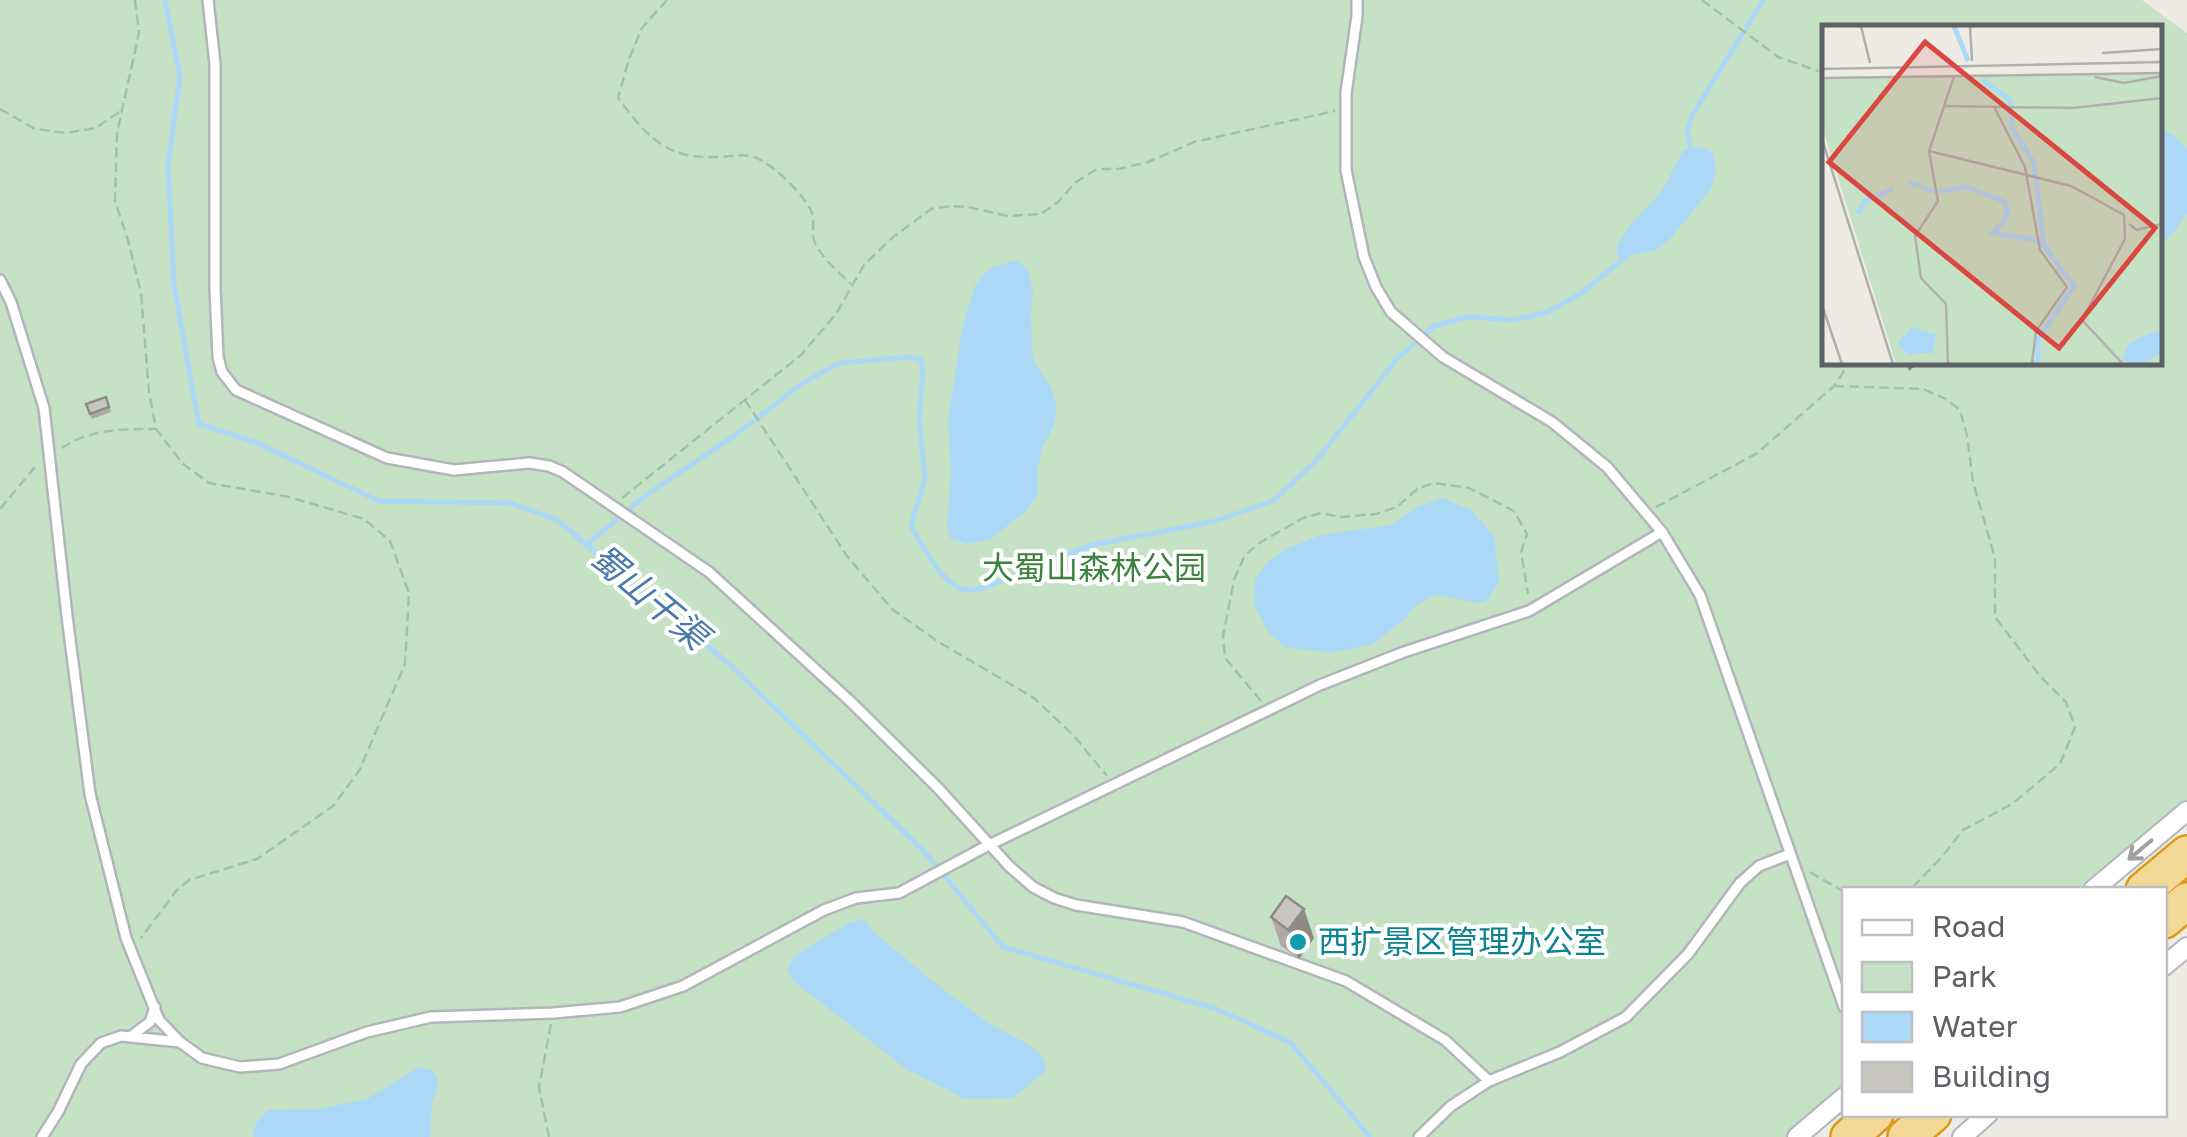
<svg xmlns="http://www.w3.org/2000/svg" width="2187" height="1137" font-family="'Golos Text','Noto Sans SC',sans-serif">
  <rect width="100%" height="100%" fill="#eeebe5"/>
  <path fill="#c5e3c4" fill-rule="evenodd" d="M0,0H2142L2187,33V811L2093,889L1844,890V1097L1797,1137H0ZM1824,28H2160V362H1824Z"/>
  <path fill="#acd9f7" d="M2160,129L2173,135L2187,148V214L2174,232L2160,246Z
    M1698,147L1705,148L1713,153L1716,172L1711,189L1672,237L1657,250L1619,258L1616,251C1627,222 1642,216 1660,193C1670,180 1674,163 1684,150Z
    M1015,260L1027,268L1033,290L1031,316L1033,360L1051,388L1057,407L1054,426L1043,446L1038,467L1037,496L1027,510L991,539L967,544L951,539L947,528L951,472L948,419L962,330L975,285L990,268Z
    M1443,498L1471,510L1494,536L1499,581L1488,600L1479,603L1435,595L1415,606L1404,620L1371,645L1330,653L1285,647L1268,632L1254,605L1255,580L1268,562L1286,549L1321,535L1391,525L1417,507Z
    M863,919L876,934C915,966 953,1000 996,1027C1014,1039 1046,1046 1046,1071L1013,1098L965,1099L906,1069L797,984L787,971L794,956L847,924Z
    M419,1067L433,1071L439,1083L432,1102L430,1137H254L253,1132L258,1120L268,1110L319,1109L367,1099Z"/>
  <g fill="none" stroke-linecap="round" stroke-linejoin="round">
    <path stroke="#acd9f7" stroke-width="5" d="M165,0L180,77L168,164L174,285L199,424L255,442L379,501L510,503L557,520L728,663L923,850L1003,947L1217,1009L1291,1043L1370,1137
      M1691,151L1687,130L1693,114L1763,0
      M586,545L649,493L731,438L803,383L840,363L910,357L921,360L923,370L919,417L925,478L911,526C921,544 944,587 966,590C972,591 977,589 983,588L1092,545L1216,521L1273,501L1316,461L1397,359L1434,326L1467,317L1514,320L1548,312L1583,292L1627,256"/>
    <defs>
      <path id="lane" d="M208,0L215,64V288L218,357L222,372L236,390L387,458L454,470L529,463L549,466L563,472L709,572L850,701L938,788L1009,866L1033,887L1054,898L1076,905L1183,922L1346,981L1445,1040L1489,1081
        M1357,0V16L1346,93V170L1364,257L1376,287L1391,312L1443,357L1552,422L1607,467L1662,532L1700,595L1844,1007
        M0,280L11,302L44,408L67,616L90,794L126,938L159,1020L180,1042L202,1058L240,1067L279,1064L367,1032L431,1017L553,1013L620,1007L683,986L824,910L856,898L899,893L985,847L1320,685L1404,652L1529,611L1662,532
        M130,1037L150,1022L155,1007
        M42,1137L58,1112L81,1064L101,1043L121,1036L180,1042
        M1419,1137L1451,1106L1489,1081L1560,1052L1626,1017L1688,954L1740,883L1759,866L1790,854"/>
      <path id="street" d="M2093,890L2187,811
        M2164,966L2187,947
        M1797,1137L1844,1097
        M1962,1137L1988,1114"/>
      <path id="highway" d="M2144,890L2187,854
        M2164,920L2187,901
        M1849,1137L1875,1114
        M1906,1137L1933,1114"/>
    </defs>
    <use href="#lane" stroke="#b2b5b9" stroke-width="14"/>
    <use href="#street" stroke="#b2b5b9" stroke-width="22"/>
    <use href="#highway" stroke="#dd9815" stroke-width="40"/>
    <path stroke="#9ec3a7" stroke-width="2.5" stroke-dasharray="10 5" stroke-linecap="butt" d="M135,0L139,33L117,133L115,201L128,240L141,293L149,392L156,429L182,463L209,483L289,497L364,519L390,541L409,593L405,664L359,771L333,806L257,859L189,880L176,891L141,938
      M667,0L642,28L629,59L618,98C648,138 667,160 720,157C736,156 750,152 764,162C779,171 806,197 812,213C815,222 811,234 815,243C823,259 838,272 851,284
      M1702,0L1778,57L1824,73
      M0,109L35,129L66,133L96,128L122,110
      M1834,386L1923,389L1946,399L1960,410L1967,435L1973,482L1995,558V617L2040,676L2066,702L2075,727L2060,764L2012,804L1963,830L1941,858L1910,890
      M745,400L847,556L892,609L937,641L1034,698L1074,736L1107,776
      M62,448C89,429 123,429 155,429
      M622,498L801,355L836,314L864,265L892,238L931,209L950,206L968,207L1008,216L1041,214L1058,202L1076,182L1097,169H1119L1148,162L1194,142L1335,111
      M1656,507L1756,454L1834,386L1850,362
      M0,509L35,467
      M1261,701L1225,658L1223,636L1234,580L1245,555L1261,542L1303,518L1321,513L1340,517L1376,514L1397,507L1417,489L1434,483L1469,488L1514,511L1527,534L1521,552L1528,594
      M1810,872L1844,892
      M549,1137L539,1087L551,1024"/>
    <use href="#lane" stroke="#fff" stroke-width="9"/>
    <use href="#street" stroke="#fff" stroke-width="18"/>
    <use href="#highway" stroke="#f3d997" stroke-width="35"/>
  </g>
  <path fill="#adaaa7" d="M106,397L111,412L92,419L86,404Z
    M1271,917L1314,938L1299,959L1281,946Z"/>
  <path fill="#8d8b88" d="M1906,362H1920L1909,371Z
    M1304,909L1314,938L1299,959L1288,930Z"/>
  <path fill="#c9c6c2" stroke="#8d8b88" stroke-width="2.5" d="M106,397L109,407L90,414L86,404Z
    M1286,896L1304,909L1288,930L1271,917Z"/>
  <defs><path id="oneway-shaft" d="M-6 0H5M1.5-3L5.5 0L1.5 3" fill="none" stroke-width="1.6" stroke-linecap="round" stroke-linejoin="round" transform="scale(2.5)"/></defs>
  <use stroke="#9ea0a2" href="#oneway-shaft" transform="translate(2140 850) rotate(140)"/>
  <circle fill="#0f9aa8" stroke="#fff" stroke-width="4" cx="1298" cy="942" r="10"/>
  <g text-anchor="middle" stroke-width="8" stroke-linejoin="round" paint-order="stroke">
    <g font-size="32" fill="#3e823f" stroke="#fff">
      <text x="1094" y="579">大蜀山森林公园</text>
    </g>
    <g font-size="32" fill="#0d838f" stroke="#fff" text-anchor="start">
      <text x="1318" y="953">西扩景区管理办公室</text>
    </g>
    <g font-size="35" font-style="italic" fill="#4a7aa7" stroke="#fff">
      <text transform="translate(649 597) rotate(40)" y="12">蜀山干渠</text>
    </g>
  </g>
  <g transform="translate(1822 25)">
    <rect width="340" height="340" fill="#eeebe5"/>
    <path d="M340,48V339H74L0,101V53Z" fill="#c5e3c4"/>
    <path d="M90,302L114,310L111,328L87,329L75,319ZM332,306L340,307V328L319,339L300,335L306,319Z" fill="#acd9f7"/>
    <path fill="none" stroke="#acd9f7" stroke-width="5" d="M132,1L146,36M160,54L188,75L190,103L212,138L222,221L252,261L216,314V339M87,157L114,167L145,162L183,177L186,190L171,208L221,216M36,189L43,176L71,164"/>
    <path fill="none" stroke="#b0afad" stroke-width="2.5" d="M39,1L48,38M148,1L150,36M280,28L340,24M0,44L340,37M273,52L302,58L340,51M0,53L340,48M121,81L251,83L340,73M172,82L203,142L218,225L245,262L214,306L210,339M0,114L71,339M107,126L249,161L302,190L303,214L260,295L301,339M307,199L315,205L340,199M0,280L20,339M126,339L124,279L99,253L93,211L116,176L107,126L132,51"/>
    <path fill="#d94740" fill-opacity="0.15" stroke="#d94740" stroke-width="5" d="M103,17L333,203L237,323L7,137Z"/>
    <rect width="340" height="340" fill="none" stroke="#5d6064" stroke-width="5"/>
  </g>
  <rect x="1842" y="887" width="325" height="230" fill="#ffffff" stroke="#bebfc1" stroke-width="2.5"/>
  <rect x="1862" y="920" width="50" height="15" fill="#ffffff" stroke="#bebfc1" stroke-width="2.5"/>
  <text x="1932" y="937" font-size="30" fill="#5d6064">Road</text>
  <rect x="1862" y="962" width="50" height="30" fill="#c5e3c4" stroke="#bebfc1" stroke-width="2.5"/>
  <text x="1932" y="987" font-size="30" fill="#5d6064">Park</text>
  <rect x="1862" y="1012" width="50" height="30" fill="#acd9f7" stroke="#bebfc1" stroke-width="2.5"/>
  <text x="1932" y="1037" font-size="30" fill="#5d6064">Water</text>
  <rect x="1862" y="1062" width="50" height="30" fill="#c9c6c2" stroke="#bebfc1" stroke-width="2.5"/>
  <text x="1932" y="1087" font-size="30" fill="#5d6064">Building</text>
</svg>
